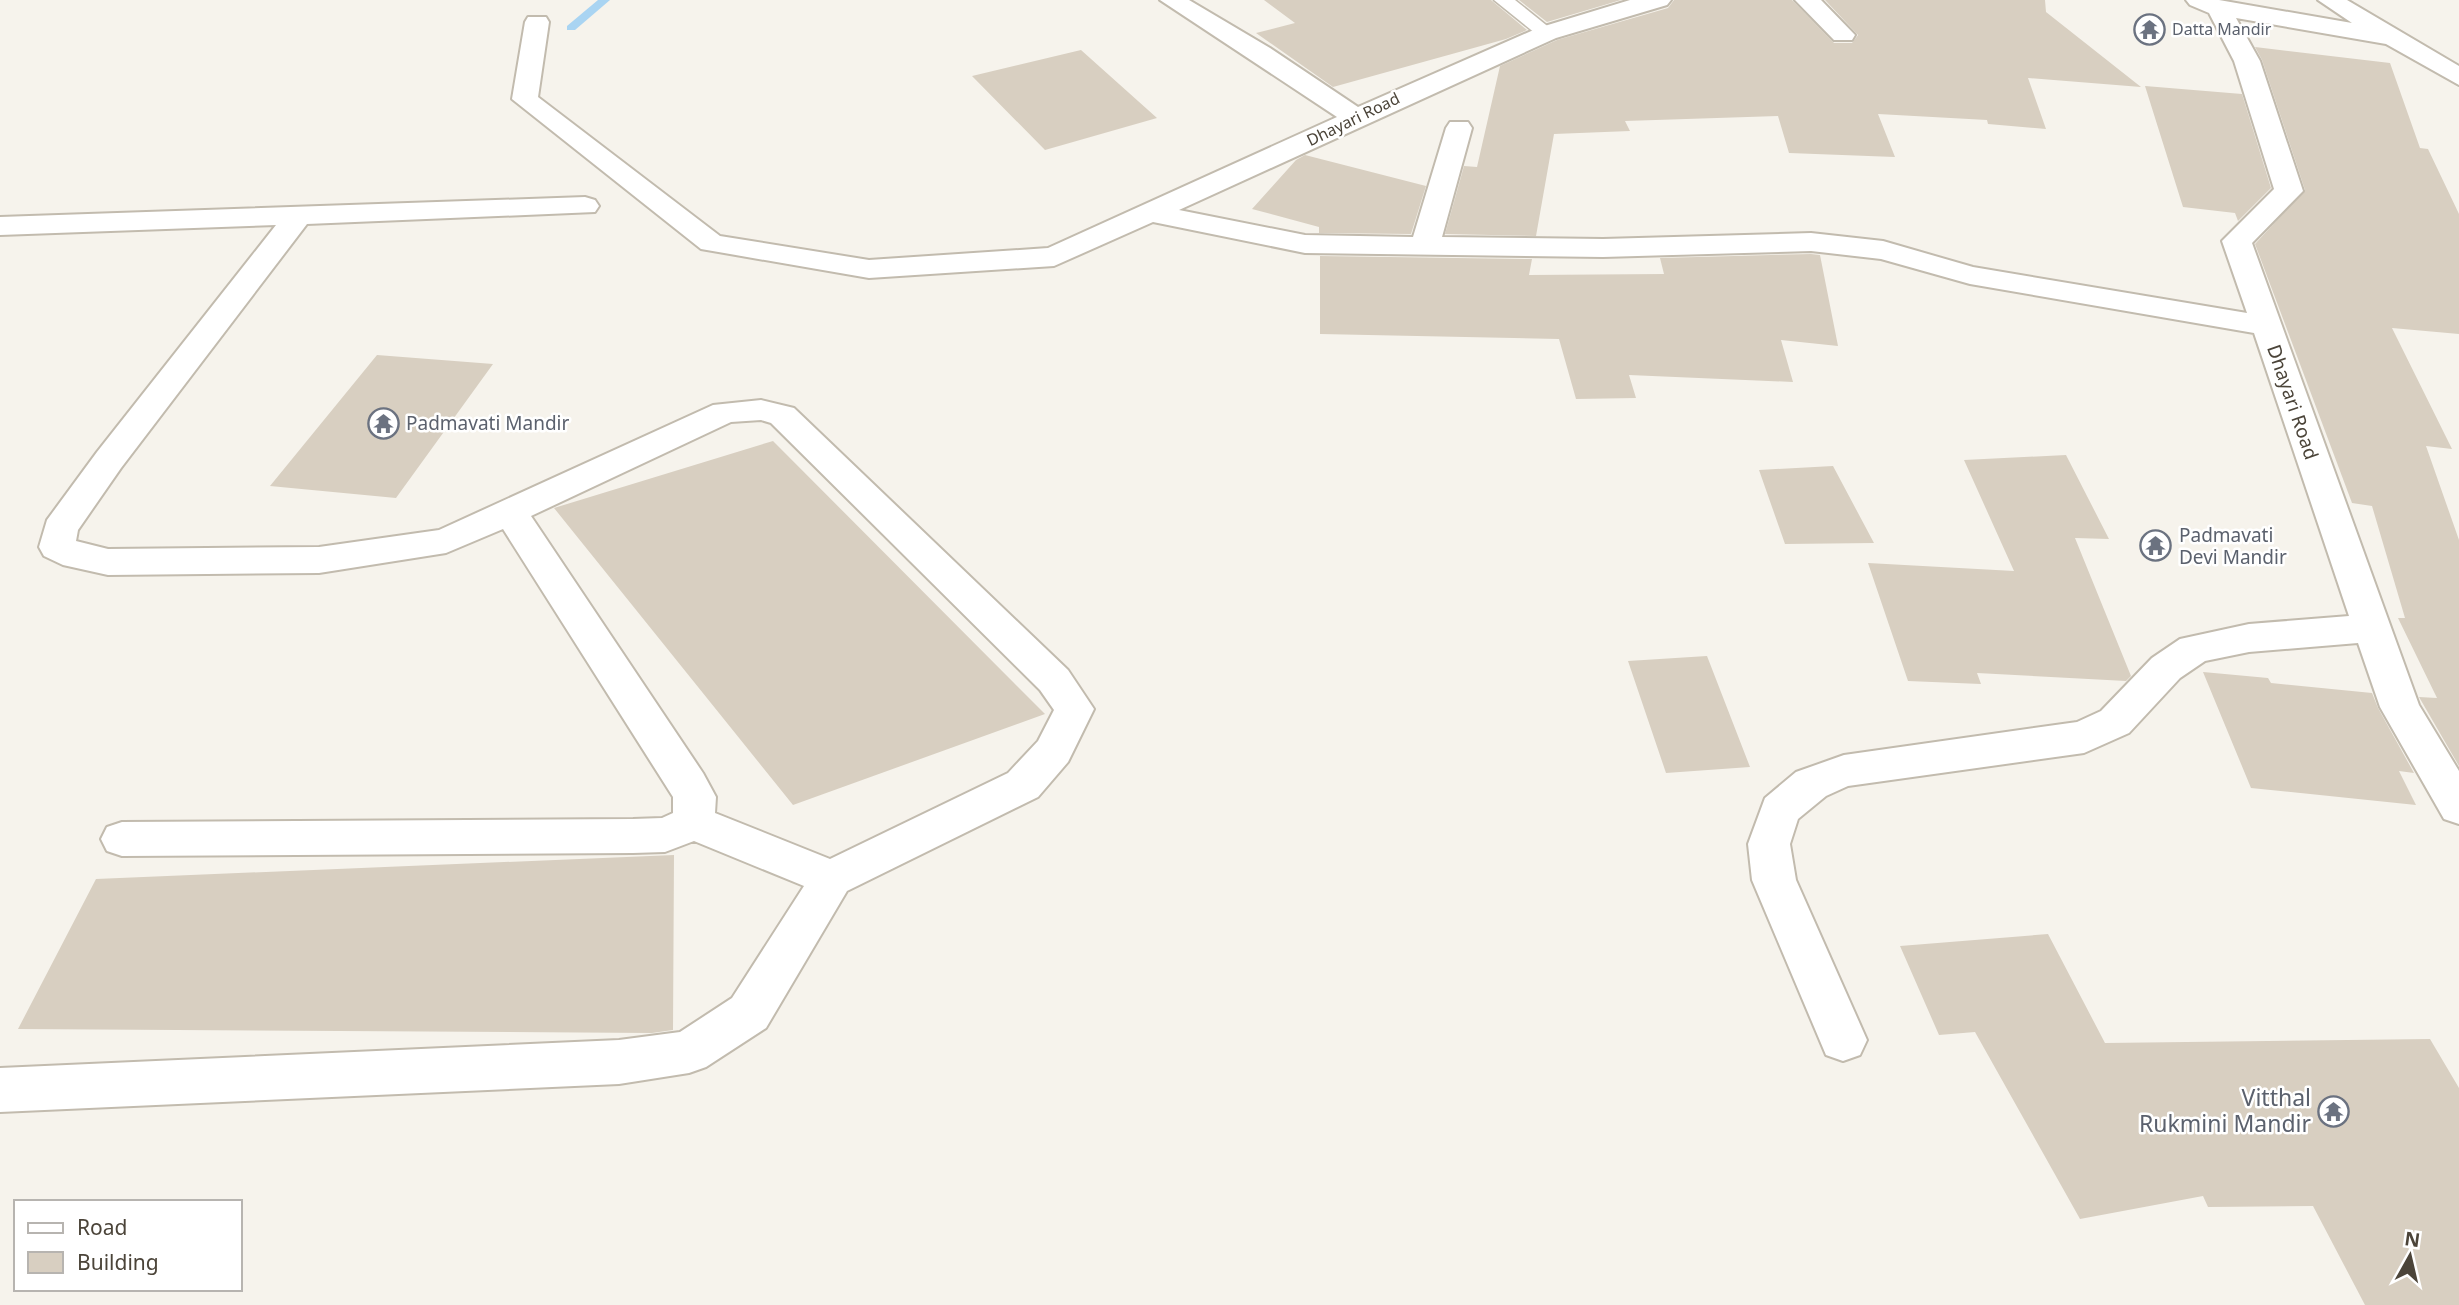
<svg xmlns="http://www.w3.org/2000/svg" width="2459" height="1305" font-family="'Noto Sans',sans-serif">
  <rect width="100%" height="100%" fill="#f6f3ec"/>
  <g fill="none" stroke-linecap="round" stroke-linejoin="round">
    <path fill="#a9d4f2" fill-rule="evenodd" d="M598,0H610L575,30H567V26Z"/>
  </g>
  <path fill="#d8cfc1" d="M1264,0H1491L1527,30L1506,39L1333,87L1256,33L1295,23Z
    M1519,0H1621L1547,22Z
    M1674,0H1792L1834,43H1852L1858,35L1825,0H2045L2046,12L2141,87L2028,78L2046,129L1988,124L1987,120L1878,114L1895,157L1789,153L1778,116L1625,121L1630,131L1554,134L1536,236L1445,234L1464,166L1477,167L1500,66L1557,40L1668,8Z
    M2255,47L2390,63L2420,148L2428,149L2459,214V334L2392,328L2452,449L2426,446L2459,540V766L2419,697L2437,698L2398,618H2405L2372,506L2352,503L2255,244L2305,190L2262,60Z
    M1081,50L1157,118L1045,150L972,76Z
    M2145,86L2242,94L2271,188L2238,221L2235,213L2183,207Z
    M1305,155L1426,186L1411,234L1319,233V227L1252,209L1296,160Z
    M1811,254L1820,255L1838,346L1781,340L1793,382L1629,375L1636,398L1576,399L1559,339L1320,334V256L1532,259L1529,275L1664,274L1660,258Z
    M377,355L493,364L396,498L270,486Z
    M773,441L1045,714L793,805L554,508Z
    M2066,455L2109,539L2075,538L2131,676L2126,681L1977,673L1981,684L1908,681L1868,563L2014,571L1964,460Z
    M1833,466L1874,543L1785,544L1759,470Z
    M1707,656L1750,767L1666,773L1628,661Z
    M2203,672L2268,678L2271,683L2372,693L2378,708L2414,773L2399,771L2416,805L2251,788Z
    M674,855L673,1030L652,1033L18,1029L96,879Z
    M2048,934L2105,1043L2430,1039L2459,1088V1305H2365L2313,1206L2208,1207L2203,1196L2080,1219L1975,1032L1939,1035L1900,946Z"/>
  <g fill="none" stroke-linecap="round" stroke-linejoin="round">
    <defs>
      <path id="service" d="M1494,0H1515L1556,33L1547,39L1540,37Z"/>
      <path id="minor" d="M1160,0H1189L1270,48L1358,107L1538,28L1630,0H1671L1667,5L1556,38L1179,210L1305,235L1413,237L1446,128L1450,122H1468L1472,128L1442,237L1603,239L1811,233L1883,241L1973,267L2247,313L2222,241L2274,189L2234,61L2209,13L2190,5L2186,0H2219L2352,23L2318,0H2347L2459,66V85L2386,44L2236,18L2260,61L2303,191L2252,243L2419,705L2459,771V824L2444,819L2380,707L2358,643L2249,652L2205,661L2180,678L2129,733L2084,753L1848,786L1826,796L1798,819L1790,844L1796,880L1867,1040L1860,1055L1843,1061L1826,1055L1752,880L1748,844L1765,798L1796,772L1844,755L2077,722L2101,711L2152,658L2180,639L2249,624L2349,616L2254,333L1970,284L1881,259L1811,251L1603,257L1305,253L1153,222L1054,266L869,278L701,249L512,99L525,22L528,17H546L549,22L538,97L720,236L869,260L1048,248L1337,117Z
        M1795,0H1821L1855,35L1852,40H1834Z
        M585,197L595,200L599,206L595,212L307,224L121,468L78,530L76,541L108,549L319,547L439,530L713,405L761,400L794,408L1068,670L1094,709L1068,762L1038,797L847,891L766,1028L706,1067L689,1073L619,1084L0,1112V1068L619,1040L680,1032L732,998L804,886L694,841L665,852L633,853L122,856L107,851L101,839L107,827L122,822L633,819L662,818L673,813V797L503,529L446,553L319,573L108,575L63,565L44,556L39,547L47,520L97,452L276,225L0,235V217ZM761,420L771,423L1040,690L1054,710L1038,741L1008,773L830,859L715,813L716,797L703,773L531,516L731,422Z"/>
    </defs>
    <use href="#service" stroke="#c2bbae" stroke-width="3"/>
    <use href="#minor" stroke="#c2bbae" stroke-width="4"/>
    <use href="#service" fill="#fff" fill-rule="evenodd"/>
    <use href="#minor" fill="#fff" fill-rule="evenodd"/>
  </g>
  <defs>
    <symbol id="temple-ring" viewBox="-11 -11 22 22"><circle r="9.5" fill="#fff" stroke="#6b7280" stroke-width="1.5"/><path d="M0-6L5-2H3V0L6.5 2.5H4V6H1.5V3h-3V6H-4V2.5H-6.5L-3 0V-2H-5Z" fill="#6b7280"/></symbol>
  </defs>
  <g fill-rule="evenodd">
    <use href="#temple-ring" x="2132" y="12" width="35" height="35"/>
    <use href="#temple-ring" x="366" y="406" width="35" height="35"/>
    <use href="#temple-ring" x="2138" y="528" width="35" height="35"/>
    <use href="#temple-ring" x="2316" y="1094" width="35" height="35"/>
  </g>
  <g text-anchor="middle" stroke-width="5" stroke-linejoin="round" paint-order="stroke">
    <g font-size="16" fill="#5b616d" stroke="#fff" text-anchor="start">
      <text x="2172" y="35">Datta Mandir</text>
    </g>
    <g font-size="16" fill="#4b4439" stroke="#fff">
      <text transform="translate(1353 119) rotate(-26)" y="6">Dhayari Road</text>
    </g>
    <g font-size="19" fill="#4b4439" stroke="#fff">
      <text transform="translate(2293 402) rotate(71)" y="7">Dhayari Road</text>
    </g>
    <g font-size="19" fill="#5b616d" stroke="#fff" text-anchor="start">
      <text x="406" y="430">Padmavati Mandir</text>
      <text x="2179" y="542">Padmavati<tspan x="2179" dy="22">Devi Mandir</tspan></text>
    </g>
    <g font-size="23" fill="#5b616d" stroke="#fff" text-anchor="end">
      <text x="2311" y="1106">Vitthal<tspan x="2311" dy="26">Rukmini Mandir</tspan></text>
    </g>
  </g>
  <rect x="14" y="1200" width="228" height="91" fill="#ffffff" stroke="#b7b4b0" stroke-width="2"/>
  <rect x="28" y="1223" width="35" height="10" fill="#ffffff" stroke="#b7b4b0" stroke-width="2"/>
  <text x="77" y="1235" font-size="21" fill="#4b4439">Road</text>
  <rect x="28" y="1252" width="35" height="21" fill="#d8cfc1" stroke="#b7b4b0" stroke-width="2"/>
  <text x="77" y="1270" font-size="21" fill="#4b4439">Building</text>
  <g transform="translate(2410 1256) rotate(8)" stroke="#ffffff" stroke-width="5" paint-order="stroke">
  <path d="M0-5L12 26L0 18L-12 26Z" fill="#4b4439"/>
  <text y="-10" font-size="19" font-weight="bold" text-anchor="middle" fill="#4b4439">N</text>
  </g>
</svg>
